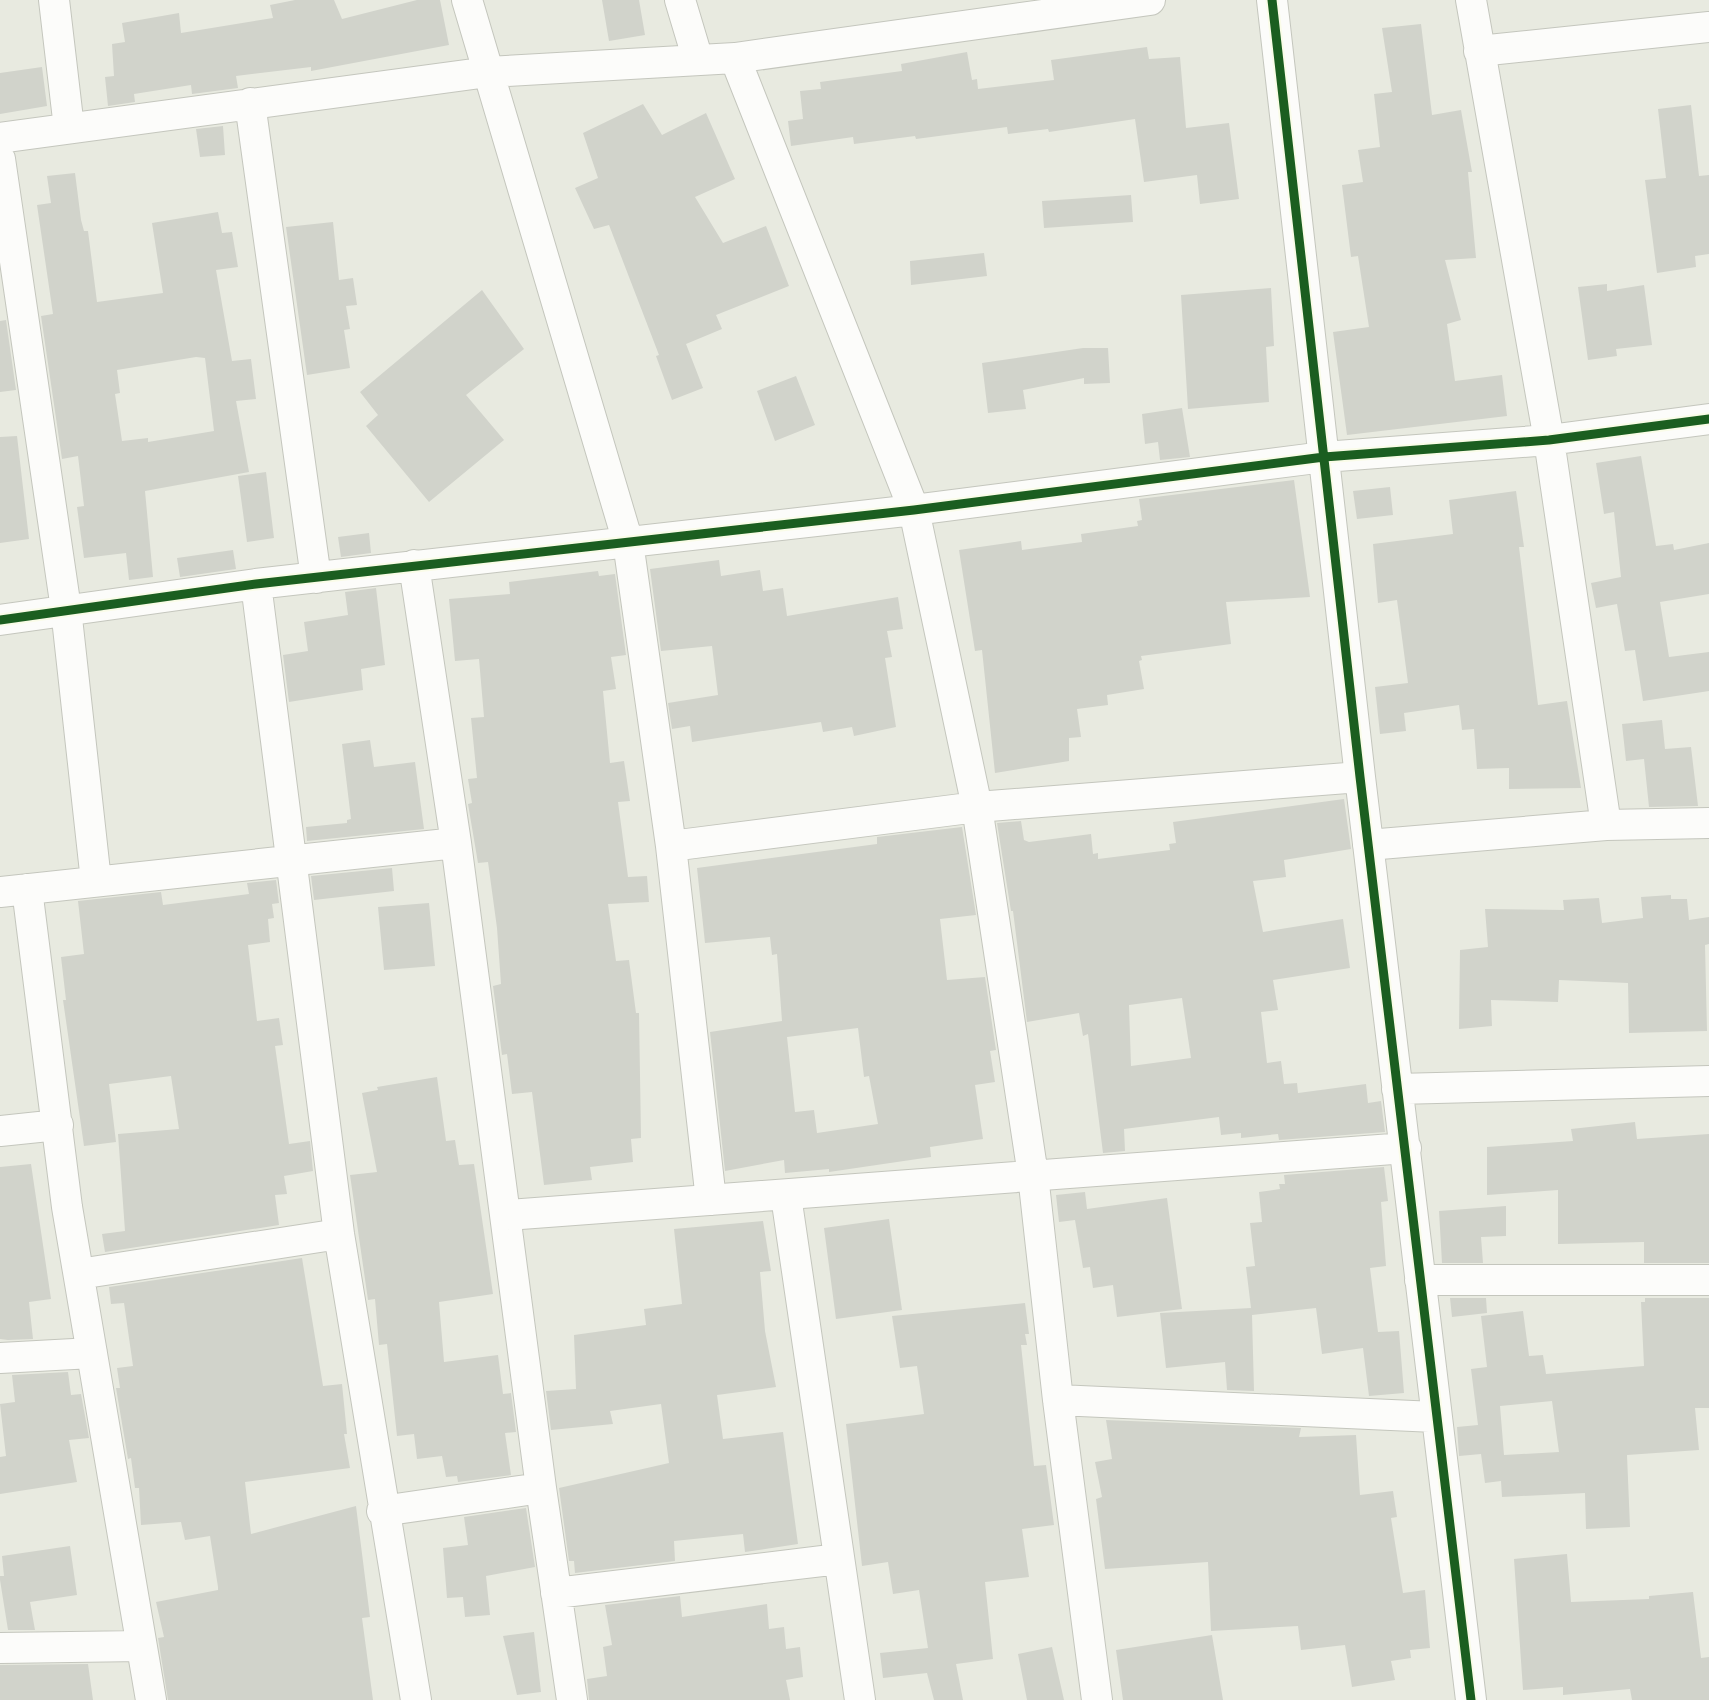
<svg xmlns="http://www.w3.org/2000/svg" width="1709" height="1700" font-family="'Space Grotesk',sans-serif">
  <rect width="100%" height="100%" fill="#e8eae0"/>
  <path fill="#d1d3cb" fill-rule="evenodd" d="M295,0H334L342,19L417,0H440L449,45L311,71V67L236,76L238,88L192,94L191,85L134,94L135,102L108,106L105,77L114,76L112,44L125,42L122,23L179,13L181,33L273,18L270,5Z
    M602,0H639L645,35L609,41Z
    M1421,24L1432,115L1461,110L1472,172H1468L1476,258L1445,260L1461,320L1447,324L1455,381L1502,375L1507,416L1347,435L1333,332L1369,327L1358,256L1351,257L1342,185L1363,182L1358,150L1380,147L1374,94L1392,92L1382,28Z
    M1147,47L1149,59L1180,57L1186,128L1229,123L1239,199L1200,204L1197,175L1144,182L1135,119L1049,132L1048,129L1008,134L1007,127L916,139L915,136L854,144L853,137L791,146L788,121L803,119L800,91L821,89L820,82L902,71L901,64L967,52L972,80L977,79L978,89L1054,80L1051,60Z
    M42,67L47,106L0,114V73Z
    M643,104L662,135L706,113L735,179L695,197L723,243L766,226L789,286L716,315L722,329L686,344L703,388L672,400L656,356L659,355L609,225L594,229L575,188L598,178L583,133Z
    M1691,105L1699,176L1709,175V254L1695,256L1696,267L1657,273L1645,180L1666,178L1658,109Z
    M223,126L225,155L200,157L196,129Z
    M75,173L81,220L84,231H88L97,302L163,293L152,223L218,212L222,233L232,232L238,267L216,270L232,361L251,359L256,399L236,401L249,472L145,491L153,577L129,580L126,553L84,558L77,507L84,506L78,456L62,459L41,316L53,314L37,205L51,203L47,176ZM196,357L205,358L214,431L148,442V438L122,441L115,394L120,393L117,370Z
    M1131,195L1133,222L1044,228L1042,201Z
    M333,222L339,280L353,278L357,305L346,306L350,329L344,330L350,368L307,375L286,227Z
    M984,253L987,276L911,285L910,261Z
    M1607,284V291L1644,285L1652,345L1616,349L1617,356L1588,360L1578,287Z
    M1271,288L1274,346L1266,347L1269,402L1188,409L1181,295Z
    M482,290L524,349L466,395L504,440L429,502L366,426L378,415L360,392Z
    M6,320L16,390L0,392V321Z
    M1083,348H1108L1110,383L1084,384V378L1023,390L1026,409L988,413L982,363Z
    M796,376L815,425L775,441L757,391Z
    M1182,408L1190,457L1160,460L1158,442L1145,444L1142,414Z
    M17,436L29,539L0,543V437Z
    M1641,456L1656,546L1673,544L1674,550L1709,543V594L1660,602L1669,657L1709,652V691L1643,701L1635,650L1625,651L1617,604L1596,608L1591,583L1621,577L1614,512L1604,514L1596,463Z
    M266,472L274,538L247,542L238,476Z
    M1294,480L1310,597L1226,602L1231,644L1141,656L1142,660L1139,661L1144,689L1107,695L1108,705L1077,709L1081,737L1069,738V761L995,773L982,650L975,651L959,550L1021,541L1022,550L1082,542L1081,534L1138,526L1137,521L1142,520L1139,499Z
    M1390,487L1393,515L1357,519L1353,491Z
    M1516,491L1524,547H1519L1538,705L1567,701L1581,788L1509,789V768L1477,769L1474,729L1462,730L1459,705L1404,713L1406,731L1380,734L1375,687L1408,683L1397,600L1378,603L1373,544L1453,534L1449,500Z
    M369,533L371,553L341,557L338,537Z
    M233,550L236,569L180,577L177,558Z
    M719,560L721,576L760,570L763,591L783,588L787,616L898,597L903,629L887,631L892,657L885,658L896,727L854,736L852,727L823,732L821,722L692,742L690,726L672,729L668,703L718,695L712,646L661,651L650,569Z
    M598,571L599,576L615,574L626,655L611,657L616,689L603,691L610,763L624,761L630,801L618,802L628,877L647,876L649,902L608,904L616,961L629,960L636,1013H639L641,1138L631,1139L633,1162L590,1167L592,1180L544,1185L532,1092L512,1094L507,1054L502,1055L493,986L501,984L497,928L488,862L478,863L468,804L472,803L468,779L477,778L471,718L484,717L479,659L455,661L449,599L510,594L509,582Z
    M376,588L385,665L361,669L363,690L289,702L283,655L308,651L304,622L348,615L345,592Z
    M1662,720L1665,749L1691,747L1698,806L1649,807L1644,759L1626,761L1622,724Z
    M370,740L374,767L415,762L424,829L307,841L306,827L347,823V820L351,819L342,744Z
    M1344,799L1351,849L1284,860L1286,877L1253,881L1263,932L1343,919L1350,968L1273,980L1278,1010L1261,1012L1267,1063L1281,1061L1284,1084L1297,1083L1298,1093L1366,1084L1368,1103L1381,1101L1385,1132L1279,1140L1278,1134L1241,1138V1133L1221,1135L1219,1117L1124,1129L1125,1151L1103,1153L1088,1034L1083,1036L1079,1013L1027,1022L1013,911H1011L997,823L1021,821L1024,840L1029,842L1091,834L1093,854L1098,853V859L1170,850L1169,844L1176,843L1173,822ZM1182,998L1191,1058L1131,1066L1129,1005Z
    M962,827L976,915L940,919L947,980L985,977L996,1050L990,1051L995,1082L975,1085L983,1139L930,1147L931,1157L829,1172V1169L785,1173L784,1160L725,1171L710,1032L782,1021L777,954L772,955L770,937L705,943L697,868L877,844V837ZM858,1028L864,1077L869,1076L878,1124L817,1133L814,1110L795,1112L787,1037Z
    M392,868L394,891L314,900L311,876Z
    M276,880L279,903L272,904L274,918L268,919L270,942L248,945L257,1021L279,1018L283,1045L275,1046L289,1144L310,1141L313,1171L284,1176L287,1194L275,1195L279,1225L105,1252L102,1234L125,1231L118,1134L179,1129L171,1076L109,1084L116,1142L84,1146L63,1000H66L61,957L84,954L78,901L161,892L163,905L249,894L247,883Z
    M1671,895V899H1687L1689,920L1709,917V944L1705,945L1707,1031L1629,1033L1628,983L1559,980L1558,1002L1491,1000L1492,1026L1459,1029L1460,950L1488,947L1485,909L1564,910L1563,900L1599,898L1602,923L1643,918L1641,897Z
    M429,903L435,966L384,970L378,907Z
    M437,1077L446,1141L455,1140L459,1165L474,1164L493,1294L439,1302L444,1362L498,1355L503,1394L511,1393L516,1432L505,1433L511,1475L458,1482L457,1476L446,1477L442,1456L417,1459L414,1434L397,1436L387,1344L379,1345L375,1299L368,1300L350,1175L377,1172L362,1093L378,1090L377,1087Z
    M1635,1122L1637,1139L1709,1134V1263H1644V1242L1558,1244V1190L1487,1195V1147L1573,1141L1571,1129Z
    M31,1164L51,1299L29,1302L33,1339L8,1340L0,1339V1167Z
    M1384,1167L1388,1201L1381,1202L1386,1266L1370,1268L1378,1332L1399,1331L1404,1393L1369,1396L1363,1348L1322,1354L1316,1308L1252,1315L1254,1391L1227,1390L1225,1362L1166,1368L1160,1313L1251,1308L1246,1267L1255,1266L1250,1223L1262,1222L1259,1192L1280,1189L1279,1184H1285L1284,1175Z
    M1085,1192L1087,1209L1167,1198L1182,1309L1117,1317L1113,1285L1093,1288L1090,1267L1083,1268L1075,1220L1059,1222L1056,1195Z
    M1506,1206V1236L1481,1237L1483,1263H1442L1439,1211Z
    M889,1219L902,1310L836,1319L824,1228Z
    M763,1221L771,1271L760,1272L765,1331L776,1387L717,1395L723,1439L783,1432L798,1544L745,1552L743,1534L674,1541L675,1561L575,1573L574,1561H569L559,1488L669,1463L661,1404L610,1411L613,1424L551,1430L546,1391L576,1389L574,1335L646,1325L644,1309L682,1304L674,1229Z
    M302,1258L323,1386L342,1384L347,1434H344L350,1468L245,1482L251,1534L356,1506L370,1617L362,1618L373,1700H168L158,1638L164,1637L156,1602L218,1590V1587L210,1536L185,1540L181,1522L141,1525L139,1488H135L131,1458L128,1459L116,1388H120L117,1368L133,1366L124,1303L111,1304L109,1287Z
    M1450,1298H1486L1487,1313L1452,1317Z
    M1645,1298H1709V1408H1695L1699,1450L1627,1455L1630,1527L1586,1529L1585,1493L1502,1497L1501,1481L1485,1483L1481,1454L1459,1456L1457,1427L1478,1425L1471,1369L1487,1367L1481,1316L1523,1311L1529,1356L1543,1355L1546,1374L1644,1366L1641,1302H1645ZM1552,1401L1559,1452L1504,1455L1500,1406Z
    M1025,1303L1029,1334H1025L1027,1345H1021L1034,1466L1046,1465L1054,1525L1022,1529L1029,1577L985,1582L993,1659L956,1664L963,1700H934L927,1673L883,1678L880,1653L928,1648L919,1590L893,1594L888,1562L862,1566L846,1424L924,1414L917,1366L900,1368L892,1316Z
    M68,1372L71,1395L81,1394L89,1438L69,1440L77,1482L0,1494V1457L6,1456L0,1404L15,1402L12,1375Z
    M1106,1420L1301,1428L1299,1437L1356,1435L1360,1495L1393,1491L1397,1517L1391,1518L1403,1593L1425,1590L1430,1648L1410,1650L1411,1658L1391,1661L1395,1680L1352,1687L1345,1645L1301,1650L1298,1626L1211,1631L1208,1562L1105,1569L1096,1499L1102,1497L1095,1462L1112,1459Z
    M526,1508L535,1567L486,1576L490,1615L465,1617L463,1597L447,1598L443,1548L468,1545L464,1517Z
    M70,1546L77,1595L30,1602L35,1630H8L0,1580V1576H4L2,1556Z
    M1567,1554L1571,1602L1649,1599V1596L1693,1592L1701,1658L1709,1657V1700H1632L1630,1689L1563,1695V1687L1523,1690L1514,1559Z
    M680,1596L682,1617L767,1604L769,1629L784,1627L786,1649L800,1647L803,1677L786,1680L790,1700H589L587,1679L607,1676L603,1647L612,1645L605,1605Z
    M534,1632L541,1692L517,1695L503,1636Z
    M1212,1635L1223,1700H1123L1116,1650Z
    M1052,1647L1064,1700H1027L1018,1654Z
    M88,1664L93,1700H0V1665Z"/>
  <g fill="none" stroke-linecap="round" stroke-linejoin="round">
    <defs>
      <path id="street" d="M54,0L69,128
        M467,0L628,542L671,846L711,1200
        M680,0L698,60
        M1272,0L1360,777L1471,1700
        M1471,0L1549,440L1606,825
        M1479,51L1709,27
        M735,58L914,510L977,807L1033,1175L1058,1400L1097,1700
        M250,103L316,578
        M0,138L488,72L735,58L1150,0
        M0,159L66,609L96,881
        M414,565L456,843L541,1488L572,1700
        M256,584L339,1234L416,1700
        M0,620L256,584L914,510L1324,457L1549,440L1709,419
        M1368,845L1606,825L1709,823
        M671,846L977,807L1360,777
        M27,889L67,1207L151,1700
        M0,892L456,843
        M1397,1089L1709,1081
        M0,1131L58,1125
        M786,1196L860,1700
        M507,1215L1406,1148
        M79,1274L339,1234
        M1420,1280H1709
        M0,1358L92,1353
        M1058,1400L1435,1417
        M382,1511L541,1488
        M556,1593L839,1559
        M0,1648L141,1646"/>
    </defs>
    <use href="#street" stroke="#c4c6bd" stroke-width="32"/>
    <use href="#street" stroke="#fcfcfa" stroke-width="30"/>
    <defs>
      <path id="cycleway" d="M1272,0L1360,777L1471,1700
        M0,620L256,584L914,510L1324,457L1549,440L1709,419"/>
    </defs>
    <use href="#cycleway" stroke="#fafce8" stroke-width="13"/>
    <use href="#cycleway" stroke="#1b5e20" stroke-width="9"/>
  </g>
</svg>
